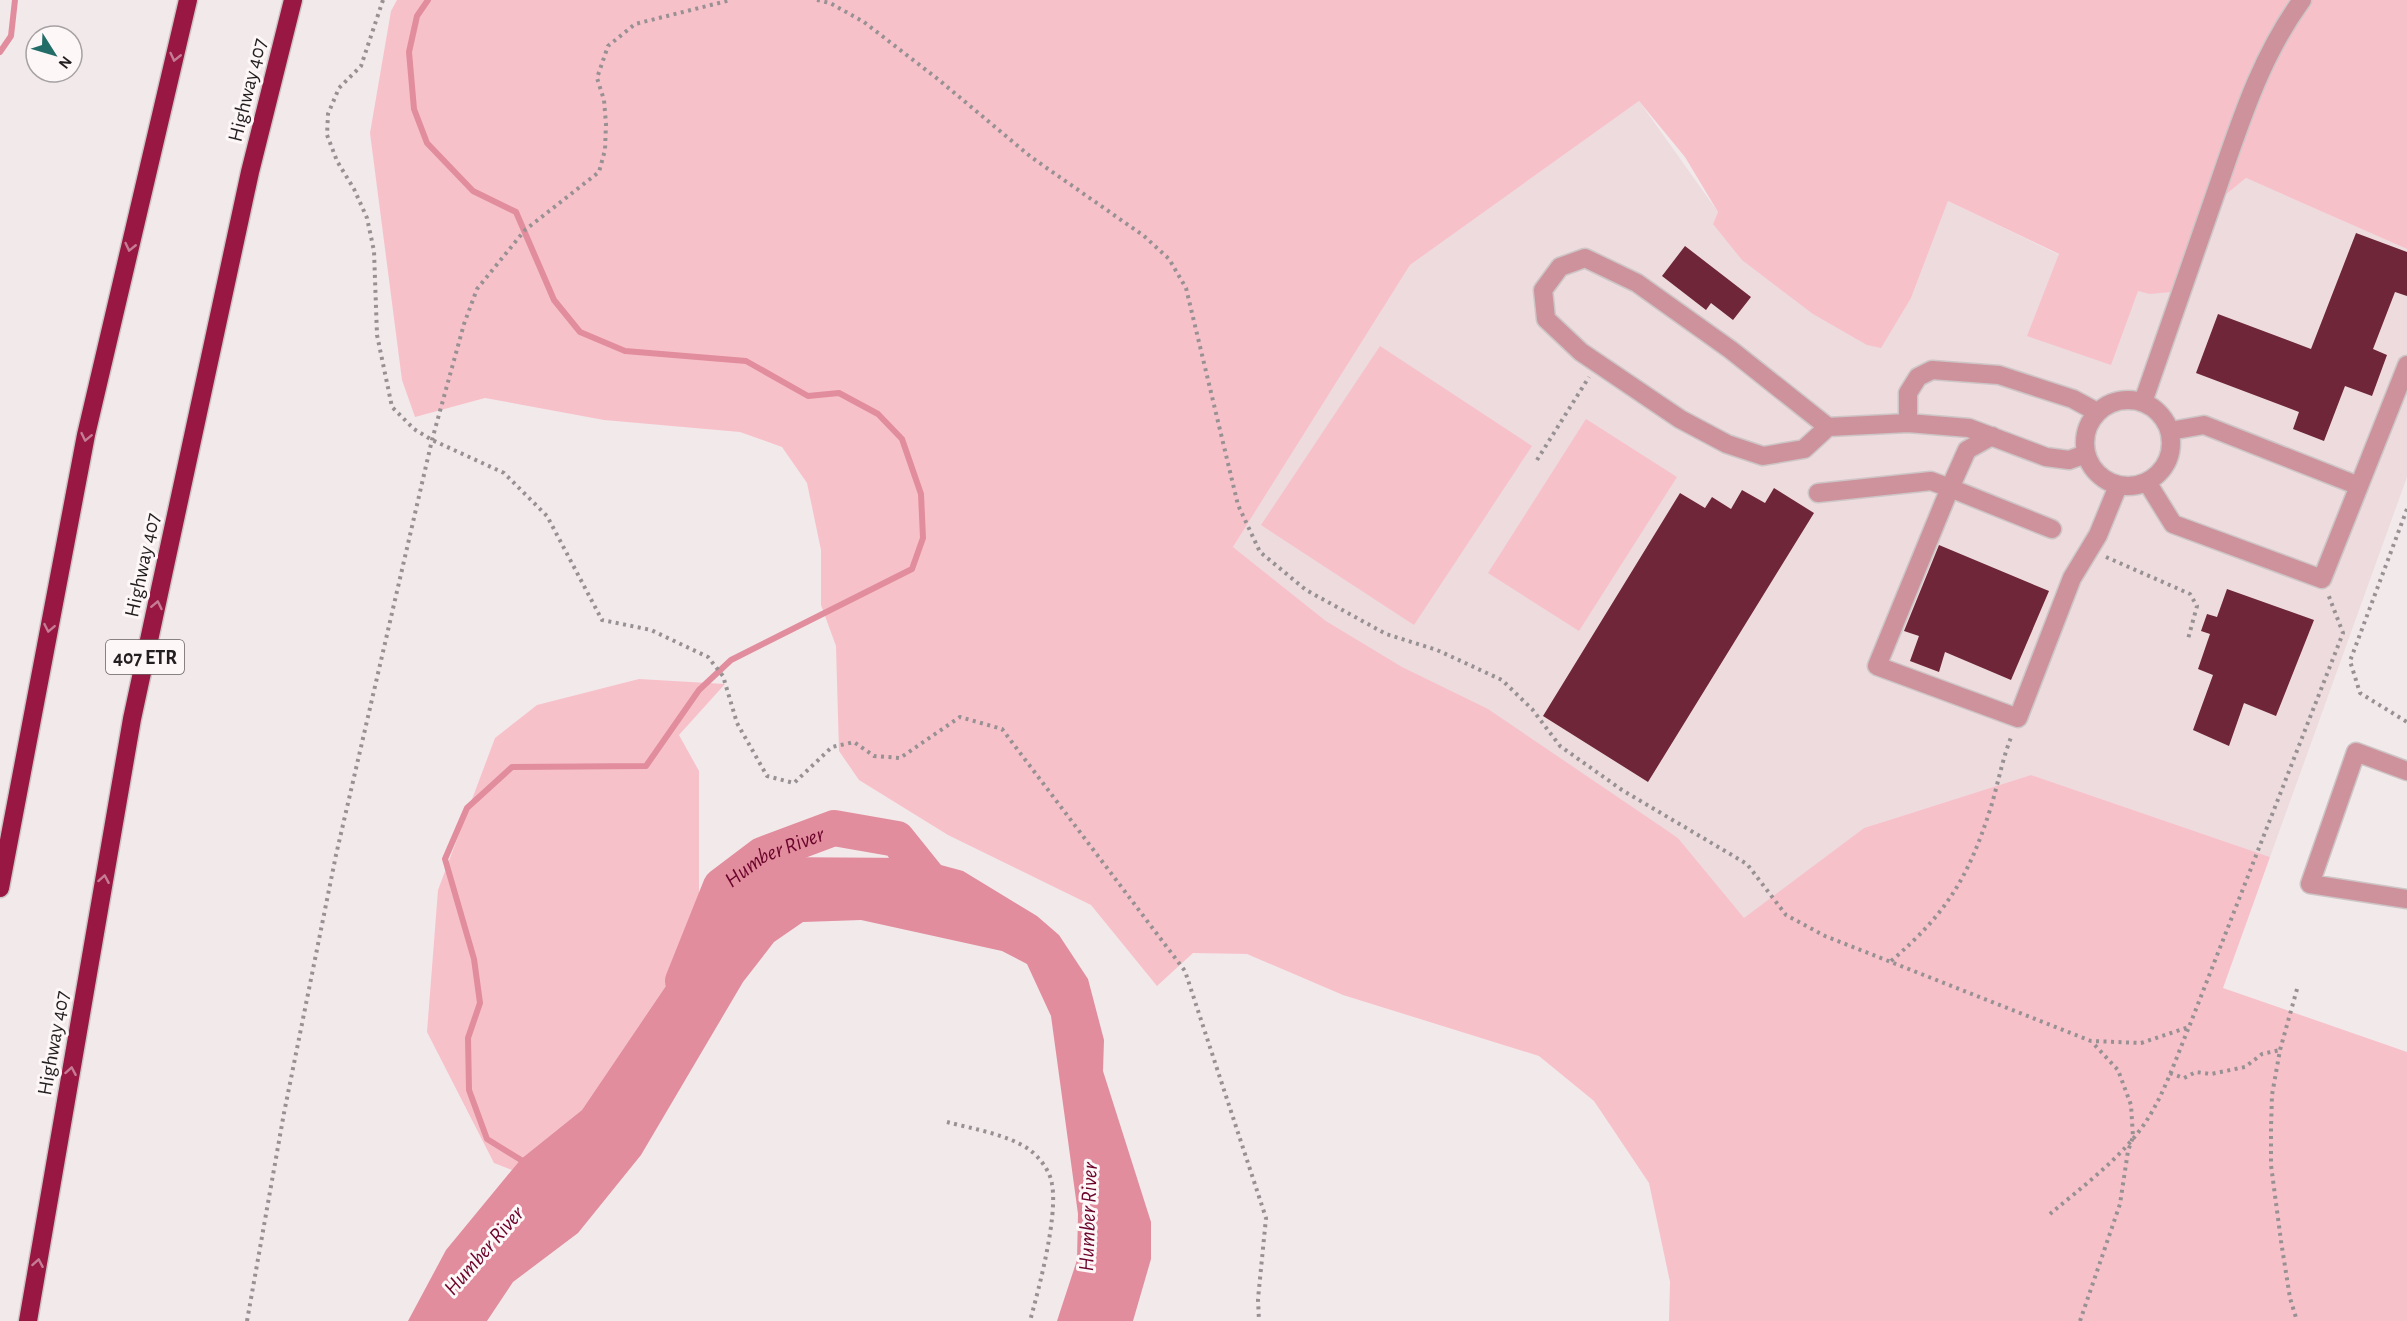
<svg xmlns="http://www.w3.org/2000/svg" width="2407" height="1321" font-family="'Alegreya Sans',sans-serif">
  <rect width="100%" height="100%" fill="#f2e9eb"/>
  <path fill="#eddbde" d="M1639,101L1718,212L1713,224L1911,298L1948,201L2132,290L2224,196L2246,178L2407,249V477L2270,857L2031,775L1864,828L1744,919L1678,838L1326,621L1233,547L1410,265Z"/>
  <path fill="#f7c1ca" d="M397,0H2407V249L2246,178L2224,196L2181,291L2150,294L2138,291L2111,365L2027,336L2059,254L1948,201L1911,298L1881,348L1867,345L1813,314L1742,260L1713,224L1718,212L1685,157L1639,101L1410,265L1233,547L1326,621L1402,667L1488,709L1678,838L1744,918L1864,828L2031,775L2270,857L2223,988L2407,1052V1321H1669L1670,1282L1649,1183L1594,1101L1539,1056L1343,995L1247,954L1193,953L1157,986L1091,905L948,835L859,780L839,751L836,646L821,605V550L807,483L782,447L740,432L604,420L485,398L415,417L402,380L370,133L391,11Z
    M1380,346L1532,446L1414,625L1261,525Z
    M1586,419L1677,477L1579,631L1488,573Z
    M639,679L725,684L679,735L699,771V937L582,1110L521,1159L512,1170L494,1163L427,1032L438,890L495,738L537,705Z"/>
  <path fill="#e18d9d" d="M768,857L915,858L963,871L1037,916L1059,935L1088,979L1104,1040L1103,1071L1151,1222V1259L1133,1321H1057L1077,1260L1078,1214L1051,1016L1027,964L1002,951L861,920L803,922L774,942L743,982L641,1155L578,1233L513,1282L487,1321H408L446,1250L521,1159L582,1110L699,937Z"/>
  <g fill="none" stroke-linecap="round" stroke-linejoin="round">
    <path stroke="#e18d9d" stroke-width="6" d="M428,0L417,16L409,52L414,109L427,143L473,191L516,212L554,300L580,332L625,351L746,361L808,396L839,393L878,414L902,439L921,494L923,538L912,569L731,660L699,690L646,766L512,767L467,808L445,859L474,959L480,1003L468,1038L469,1090L487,1139L526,1163
      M0,52L11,36L15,0"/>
    <path stroke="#e18d9d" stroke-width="36" id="s1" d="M683,981L721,886L762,855L834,828L897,839L934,885L948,889"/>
  </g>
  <path fill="#6e2638" d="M2356,233L2407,252V296L2395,292L2373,349L2387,355L2372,396L2345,386L2324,441L2293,429L2299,412L2196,373L2218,314L2311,349Z
    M1685,246L1751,297L1733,320L1711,303L1706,310L1662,276Z
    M1774,488L1814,513L1648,782L1543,716L1680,493L1705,508L1712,497L1731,509L1742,490L1765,503Z
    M1939,545L2049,591L2011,680L1945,652L1939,672L1910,661L1919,636L1904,631Z
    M2227,589L2314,620L2276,716L2244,703L2229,746L2193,730L2213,675L2198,669L2210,634L2201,631L2207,614L2217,617Z"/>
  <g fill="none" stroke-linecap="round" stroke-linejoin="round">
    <defs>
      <path id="minor" d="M2085 443a43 43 0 1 1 86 0a43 43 0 1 1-86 0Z
        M2143,402C2167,333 2191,264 2215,195C2239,126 2259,59 2302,0
        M1908,423V393L1918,377L1932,370L1999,375L2073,399L2097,412
        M1828,427L1731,350L1637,283L1585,258L1560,267L1543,290L1546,319L1581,352L1680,419L1727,444L1763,456L1804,449L1828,427L1908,423L1969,428L2046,457L2069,460L2086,454
        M2170,431L2204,425L2359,486L2407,365
        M2147,482L2173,524L2322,579L2359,486
        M1818,493L1931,481L1950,488L1967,450L1992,436
        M2052,529L1950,488L1877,666L2018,718L2072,578L2098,535L2118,486
        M2407,771L2356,752L2310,884L2407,899"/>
      <path id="highway" d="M0,888L86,435L188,0
        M28,1321L132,719L250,172L293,0"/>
    </defs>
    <use href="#minor" stroke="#cdc5c6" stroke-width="21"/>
    <use href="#highway" stroke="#cdc5c6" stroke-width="21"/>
    <path stroke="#989193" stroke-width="4" stroke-dasharray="3 4.5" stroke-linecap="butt" d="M383,0L361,66L339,88L328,114L327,135L337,161L354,189L367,218L374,251L377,335L392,407L414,429L432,440L504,473L547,516L602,620L651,630L708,657L723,676L737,723L767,776L794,783L832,747L854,742L874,756L900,758L960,717L1002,729L1185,971L1266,1218L1258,1299L1259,1321
      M817,0L830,3L864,22L939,80L1031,157L1144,236L1169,259L1186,288L1238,505L1260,552L1306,590L1386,634L1437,650L1502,680L1532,709L1560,746L1622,790L1747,864L1786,915L1825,936L2091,1041L2141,1043L2189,1027L2343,633L2328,594
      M1537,460L1589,377
      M2407,509L2350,661L2360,693L2407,722
      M2106,557L2190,594L2197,606L2188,639
      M1891,961C1946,914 1968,878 1990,810C1998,785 2002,759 2012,735
      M2297,989L2280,1050L2272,1095L2271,1128V1165L2281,1241L2290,1298L2297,1321
      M2170,1073L2184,1078L2196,1072L2211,1074L2245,1067L2262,1054L2280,1050
      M947,1122C973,1129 1007,1134 1030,1150C1040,1158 1050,1171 1052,1184C1058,1217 1039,1288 1030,1321
      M2050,1214C2082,1187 2124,1156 2147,1120C2165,1092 2176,1058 2189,1027
      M247,1321L284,1113L336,855L432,440L464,324L477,289L525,230L599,172L605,150L606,124L604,100L597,78L608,46L635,24L731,0
      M2080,1321L2120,1204L2128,1151L2133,1137L2131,1105L2118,1070L2092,1042"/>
    <use href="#minor" stroke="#cd929c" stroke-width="18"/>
    <use href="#highway" stroke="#981843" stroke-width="18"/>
  </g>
  <defs><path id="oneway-chevron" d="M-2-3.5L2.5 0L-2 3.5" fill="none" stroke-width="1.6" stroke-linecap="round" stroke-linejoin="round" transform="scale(1.5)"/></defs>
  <g stroke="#c67c94">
    <use href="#oneway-chevron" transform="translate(175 57) rotate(103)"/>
    <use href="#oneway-chevron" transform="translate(130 247) rotate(103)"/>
    <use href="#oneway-chevron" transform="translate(86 437) rotate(102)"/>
    <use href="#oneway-chevron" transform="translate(157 605) rotate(-78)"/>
    <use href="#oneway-chevron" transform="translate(49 628) rotate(101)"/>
    <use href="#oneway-chevron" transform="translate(104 879) rotate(-80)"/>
    <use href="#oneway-chevron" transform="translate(71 1071) rotate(-80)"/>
    <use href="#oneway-chevron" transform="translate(38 1263) rotate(-80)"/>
  </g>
  <g text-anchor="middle" stroke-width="6" stroke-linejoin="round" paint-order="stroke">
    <rect fill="#fef7f8" stroke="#656061" stroke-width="1.5" x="106" y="640" width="78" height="34" rx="4.5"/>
    <g font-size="20" font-weight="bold" fill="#231f20">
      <text x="145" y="664">407 ETR</text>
    </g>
    <g font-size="21" fill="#231f20" stroke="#fef7f8">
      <text transform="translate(247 90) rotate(-76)" y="7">Highway 407</text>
      <text transform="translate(142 565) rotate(-78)" y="7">Highway 407</text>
      <text transform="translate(53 1043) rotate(-80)" y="7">Highway 407</text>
    </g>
    <g font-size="22" font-style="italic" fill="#6b032b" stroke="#fef7f8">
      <text dy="8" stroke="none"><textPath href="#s1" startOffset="164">Humber River</textPath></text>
      <text transform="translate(1087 1217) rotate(-88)" y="8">Humber River</text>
      <text transform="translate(483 1250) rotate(-49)" y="8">Humber River</text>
    </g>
  </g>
  <g transform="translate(54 54) rotate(127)"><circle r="28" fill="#fef7f8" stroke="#a6a1a2" stroke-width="1.5"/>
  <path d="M0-4.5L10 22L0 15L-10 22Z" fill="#236d68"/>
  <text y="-9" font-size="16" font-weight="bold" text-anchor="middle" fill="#231f20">N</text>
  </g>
</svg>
